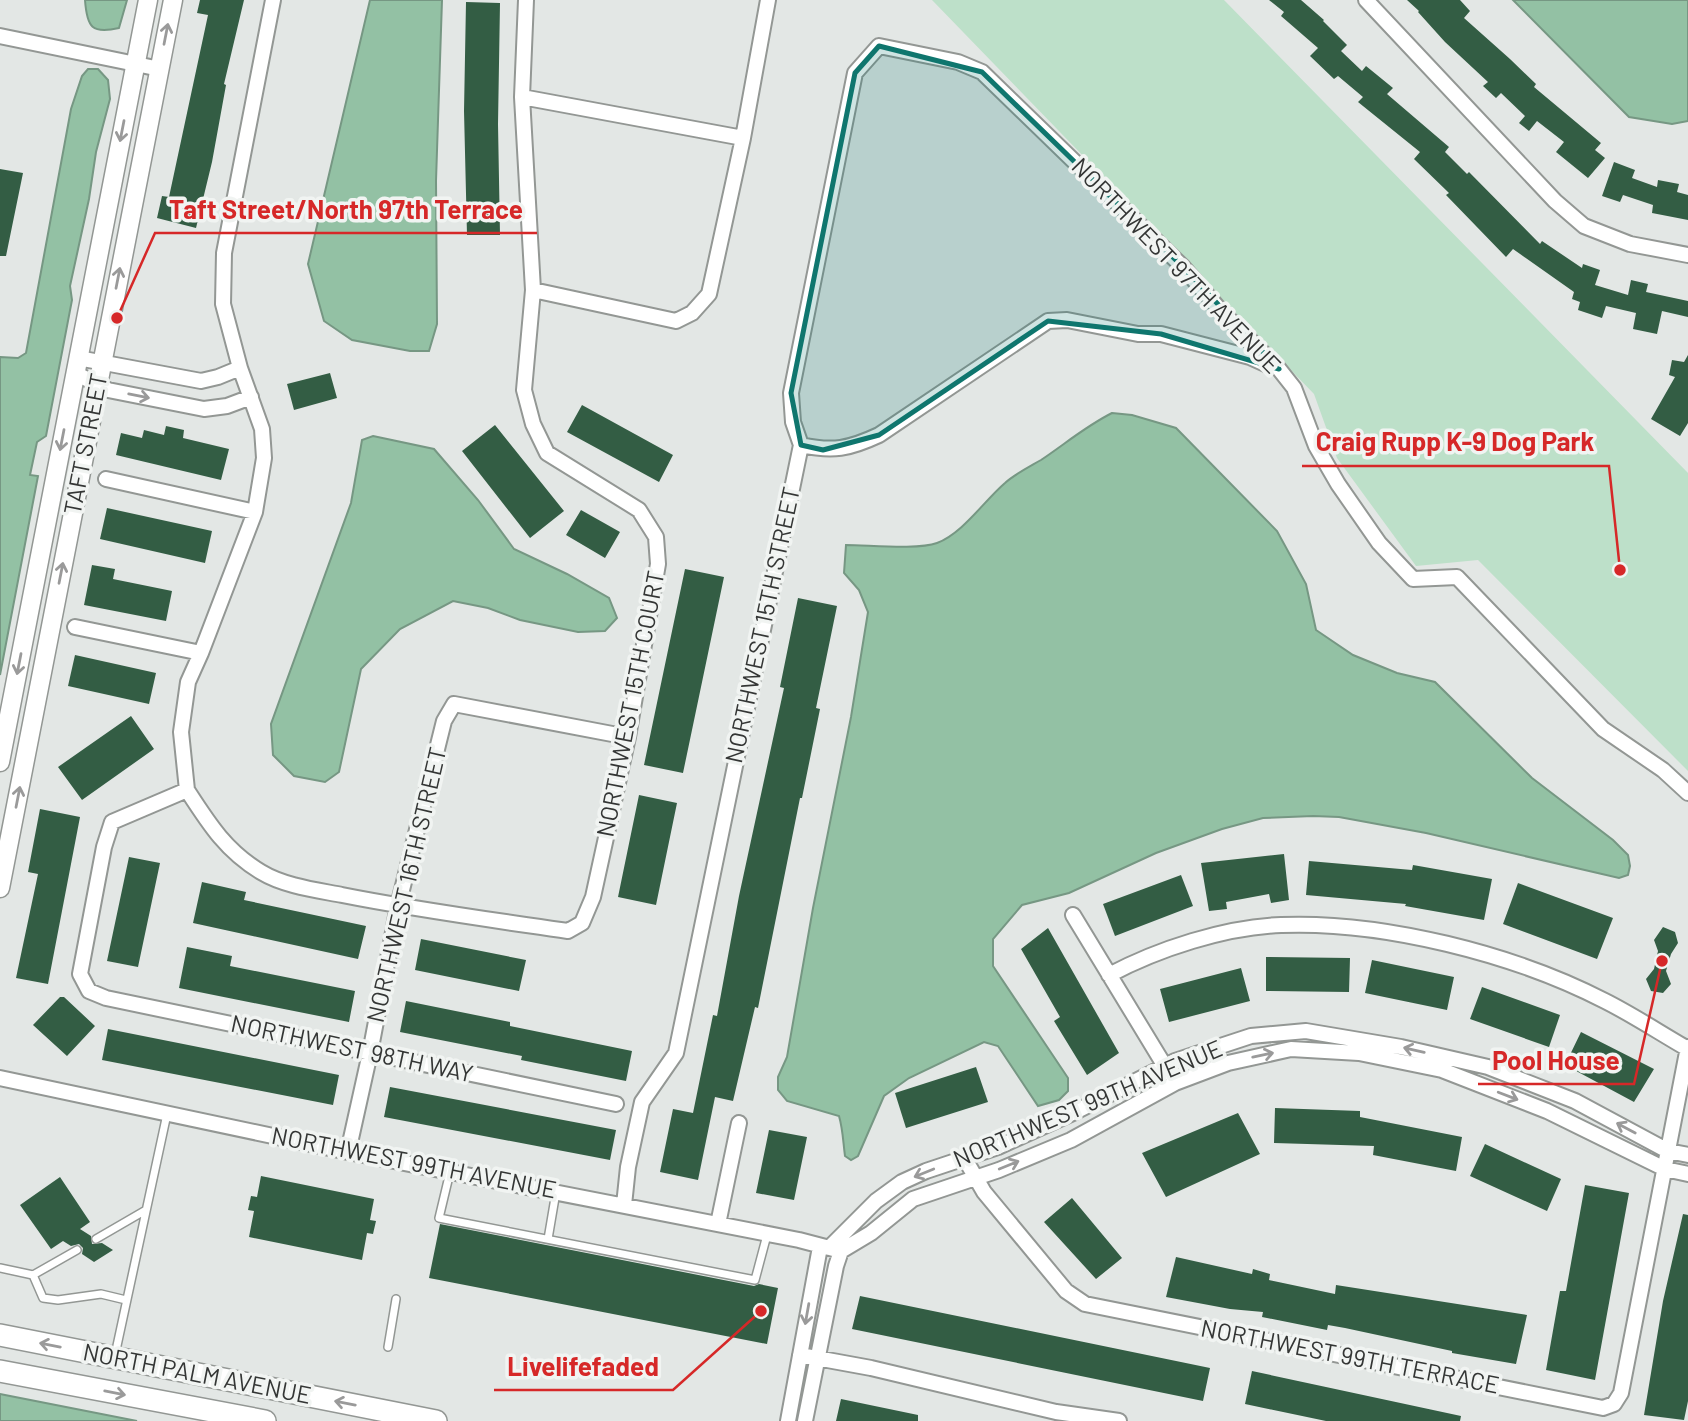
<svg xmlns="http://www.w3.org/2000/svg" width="1688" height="1421" font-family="Barlow,sans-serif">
  <rect width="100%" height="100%" fill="#e3e7e5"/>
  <path fill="#bde0c9" d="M932,0H1224L1688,473V771L1478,560L1416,566L1337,458L1314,394Z"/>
  <path fill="#93c1a4" stroke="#769783" stroke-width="2" d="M85,0H127L119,28C92,34 87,28 85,0Z
    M370,0H442L436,181L437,324L429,351H410L352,340L324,321L308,264Z
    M1513,0H1688V121L1672,124L1629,117Z
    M88,69H98L108,80L110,99L96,152L89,199L70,286L72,300L46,436L37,442L30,475L38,476L0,675V357L18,358L26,353L71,109L82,76Z
    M1112,413L1132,415L1176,428L1277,531L1306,584L1316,630L1353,655L1397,673L1435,682L1532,778L1613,840L1628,855L1630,866L1628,875L1619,878L1426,833L1339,817L1313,816L1263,818L1222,829L1156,853L1069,893L1022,905L993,939V966L1068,1078V1091L1059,1100L1038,1106L998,1046L984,1042L909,1078L884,1096L858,1156L851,1160L845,1156C843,1141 843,1130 839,1116L787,1101L778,1090V1077L787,1057L813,908L851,717L868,612L859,590L844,573L846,545C869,545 918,550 937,543C963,533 984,501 1005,483C1015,474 1029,467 1041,460C1065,444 1086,426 1112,413Z
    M373,436L434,449L478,500L514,549L567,574L609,598L617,618L605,631L578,632L520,620L488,608L453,601L400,629L361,669L339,772L325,782L294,776L273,755L271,724L351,503L362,440Z
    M0,1394L5,1395L137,1421H0Z"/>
  <path fill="#335d44" d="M200,0H244L224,84L226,85L212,162L196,228L157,218L162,196L169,197L208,15L197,13Z
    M1269,0H1301L1324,20L1323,21L1347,45L1341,51L1362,71L1366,66L1393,88L1387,94L1449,147L1445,152L1467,174L1469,172L1540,244L1542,241L1582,268L1583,264L1600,270L1595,285L1628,295L1631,280L1648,284L1646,292L1688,301V317L1662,311L1657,334L1633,329L1636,313L1606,306L1602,318L1578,310L1580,302L1572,299L1574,292L1513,249L1506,257L1446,195L1449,193L1414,159L1420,152L1358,102L1363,97L1338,76L1334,79L1310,56L1318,48L1281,16L1284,12Z
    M1407,0H1460L1470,11L1464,18L1510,59L1536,84L1534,87L1601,143L1595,150L1605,158L1588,178L1556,152L1564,142L1537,121L1529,131L1519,123L1525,116L1501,93L1496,98L1483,86L1488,82L1445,42L1418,12L1419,11Z
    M466,2L500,3L498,124L500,235H467L464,111Z
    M1614,162L1635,170L1632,178L1657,187L1658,180L1679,184L1677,192L1688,195V220L1652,213L1653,205L1623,195L1620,202L1602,196Z
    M0,169L23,173L6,256H0Z
    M1688,355V423L1680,436L1651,419L1675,377L1669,375L1672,360L1684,362Z
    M330,373L337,398L294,410L287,384Z
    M582,405L673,455L659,482L567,432Z
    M495,425L564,511L530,538L462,451Z
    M166,426L184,430L183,438L229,449L221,480L116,455L121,433L142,438L144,430L164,435Z
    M107,508L212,531L205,563L100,539Z
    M581,510L620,532L605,558L566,535Z
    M92,565L115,569L113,579L172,591L166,621L84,605Z
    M685,569L724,577L683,773L644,765Z
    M798,598L837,606L816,708L820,709L802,798H800L758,1008L755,1007L733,1101L715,1097L698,1180L660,1172L673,1109L693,1113L713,1015L717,1016L739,896L784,688L780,687Z
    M75,655L156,673L149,704L68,686Z
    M131,716L154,749L82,800L58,767Z
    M639,795L677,803L656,905L618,897Z
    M40,809L80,817L48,984L16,978L38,874L28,872Z
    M1284,854L1289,900L1271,903L1269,894L1226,902L1227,909L1209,911L1201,863Z
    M129,857L160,863L138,967L107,961Z
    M1309,861L1412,870L1413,865L1492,879L1484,920L1405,906L1406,904L1306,895Z
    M1181,875L1193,906L1115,936L1103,904Z
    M202,882L246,892L244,900L366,926L358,959L193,923Z
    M1518,883L1613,918L1597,959L1503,924Z
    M1663,927L1675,932L1678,943L1671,954L1666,971L1671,984L1663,993L1651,991L1646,979L1654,969L1658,951L1654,940Z
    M1048,928L1119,1053L1087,1075L1054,1021L1060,1017L1021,949Z
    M421,939L526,960L519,991L415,970Z
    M187,947L232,956L230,966L355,991L349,1022L179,988Z
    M1266,957L1350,958L1349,992L1266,991Z
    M1372,960L1454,977L1447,1010L1365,993Z
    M1241,968L1250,1001L1169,1022L1160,989Z
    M1482,987L1560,1015L1549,1047L1470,1019Z
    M60,997H64L95,1026L67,1056L33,1025Z
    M406,1001L510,1022V1026L632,1051L626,1081L521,1060L522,1056L400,1032Z
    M108,1029L339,1075L333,1105L102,1060Z
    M1581,1032L1654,1069L1634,1102L1565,1065Z
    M976,1067L988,1102L906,1128L895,1093Z
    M390,1087L616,1130L610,1160L384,1117Z
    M1275,1108L1360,1111V1117L1462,1137L1456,1171L1373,1155L1374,1146L1274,1143Z
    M1238,1113L1260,1154L1166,1197L1142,1153Z
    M769,1130L807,1137L794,1200L756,1193Z
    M1485,1144L1561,1179L1547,1211L1470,1176Z
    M261,1176L374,1199L370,1220L376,1221L373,1234L367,1233L362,1260L249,1237L254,1211L248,1210L251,1196L257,1197Z
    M60,1177L90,1222L80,1229L91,1236L92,1244L102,1243L113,1250L94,1262L82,1254L83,1248L79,1244L71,1246L63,1241L51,1249L20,1205Z
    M1585,1185L1629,1193L1595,1380L1546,1370L1560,1291H1566Z
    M1072,1198L1122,1258L1096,1279L1044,1222Z
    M1683,1214L1688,1215V1401L1684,1420L1644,1415L1663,1301Z
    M440,1224L754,1286L759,1284L778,1288L767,1344L429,1278Z
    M1176,1257L1252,1274L1253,1269L1270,1274L1269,1280L1335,1294L1336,1285L1527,1315L1516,1364L1452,1353V1351L1345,1328L1328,1325L1327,1330L1262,1317L1263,1312L1230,1309L1166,1297Z
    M860,1296L1210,1368L1203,1401L852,1329Z
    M1252,1371L1461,1416L1460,1421H1326L1245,1404Z
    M841,1399L918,1415V1421H836Z"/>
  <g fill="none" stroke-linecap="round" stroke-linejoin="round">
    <defs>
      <path id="service" d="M450,1172L439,1218L755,1280L767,1235
        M96,1239L146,1210
        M548,1239L556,1192
        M0,1268L33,1275L77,1250
        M33,1275L43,1298L58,1300L101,1294L126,1300
        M388,1347L396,1299
        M115,1355L167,1114"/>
      <path id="minor" d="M273,0L224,253L223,304L240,368L262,429L264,458L255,512L201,653L188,682L181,732L187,790L112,822L104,847L80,974L89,991L106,998L616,1104
        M1366,0L1555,201L1584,226L1630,244L1688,255
        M0,36L160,69
        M522,97L743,138
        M533,290L676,321L692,313L709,294L743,138L768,0
        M78,358L201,381L218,377L240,368
        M75,373L108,390L204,409L227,406L251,397
        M801,445C833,452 849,449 879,435L1048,321L1067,320L1138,334H1161L1250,357L1270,366
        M106,479L255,512
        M75,627L201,653
        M187,790C209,824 226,851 261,872C284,886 316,890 342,895C417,910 493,920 568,931L582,923L593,897L628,737L658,564L656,537L639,510L547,453L533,424L524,390L533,290L522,97L526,0
        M1073,915L1169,1073
        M1109,975C1158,949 1225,927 1281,925C1383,921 1514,954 1605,1001C1633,1015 1660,1033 1688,1049
        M0,1078L348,1152L799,1240L841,1251L871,1233L913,1199L999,1170L1071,1140L1175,1083L1228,1063L1291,1049L1359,1053L1442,1070L1547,1111L1665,1169L1688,1174
        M348,1152L370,1053L398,906L444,721L454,704L628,737
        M965,1159L984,1192L1066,1291L1085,1304L1603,1408L1614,1404L1621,1393L1688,1047
        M624,1205L628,1167L642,1102L676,1053L801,445L793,422L791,393L855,73L879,46L958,62L982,72L1182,266L1220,310L1279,369L1294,388L1316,446L1338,484L1379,543L1413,579L1457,577L1603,729L1663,770L1688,793
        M718,1224L739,1123
        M829,1248L876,1201L902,1182L926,1171L998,1147L1075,1112L1175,1061L1251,1036L1306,1031L1401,1047L1488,1067L1575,1101L1668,1151L1688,1155
        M800,1355L871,1368L1056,1412L1119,1421
        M788,1421L820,1247
        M805,1421L836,1266L841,1251"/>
      <path id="tertiary" d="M0,762L148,0
        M0,888L173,0"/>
      <path id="secondary" d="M0,1335L436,1421
        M0,1371L265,1421"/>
    </defs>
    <use href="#service" stroke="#939794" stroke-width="10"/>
    <use href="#minor" stroke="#939794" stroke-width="18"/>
    <use href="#tertiary" stroke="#939794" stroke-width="21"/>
    <use href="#secondary" stroke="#939794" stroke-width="24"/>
    <use href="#service" stroke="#fff" stroke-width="7"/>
    <use href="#minor" stroke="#fff" stroke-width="14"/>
    <use href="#tertiary" stroke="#fff" stroke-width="18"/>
    <use href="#secondary" stroke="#fff" stroke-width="21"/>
  </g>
  <defs><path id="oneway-shaft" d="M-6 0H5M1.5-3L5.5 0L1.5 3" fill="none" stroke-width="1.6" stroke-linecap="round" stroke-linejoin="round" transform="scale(1.75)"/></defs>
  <g stroke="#9a9a9a">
    <use href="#oneway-shaft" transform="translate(166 34) rotate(-79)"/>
    <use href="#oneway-shaft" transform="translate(122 131) rotate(101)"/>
    <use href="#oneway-shaft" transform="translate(118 278) rotate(-79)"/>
    <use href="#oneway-shaft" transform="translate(139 396) rotate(11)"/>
    <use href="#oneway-shaft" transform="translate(62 440) rotate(101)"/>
    <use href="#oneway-shaft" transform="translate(61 573) rotate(-79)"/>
    <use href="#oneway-shaft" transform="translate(19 664) rotate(101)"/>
    <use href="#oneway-shaft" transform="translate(18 797) rotate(-79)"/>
    <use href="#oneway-shaft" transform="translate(1414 1050) rotate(-167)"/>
    <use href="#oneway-shaft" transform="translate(1263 1055) rotate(-12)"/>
    <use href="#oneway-shaft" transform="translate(1508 1096) rotate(21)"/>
    <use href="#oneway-shaft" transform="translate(1626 1128) rotate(-152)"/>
    <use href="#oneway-shaft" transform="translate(1009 1165) rotate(-22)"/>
    <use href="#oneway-shaft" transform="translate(924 1173) rotate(158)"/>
    <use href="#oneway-shaft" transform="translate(807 1314) rotate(100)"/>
    <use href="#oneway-shaft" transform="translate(50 1345) rotate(-169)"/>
    <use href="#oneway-shaft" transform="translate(115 1393) rotate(11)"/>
    <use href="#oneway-shaft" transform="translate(345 1403) rotate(-169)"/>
  </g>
  <path fill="#0f766e" fill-opacity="0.2" stroke="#0f766e" stroke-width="5" stroke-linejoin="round" d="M879,46L982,72L1182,266L1279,369L1161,334L1048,321L879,435L823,450L801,445L791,393L855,73Z"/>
  <g text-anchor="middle" stroke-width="7" stroke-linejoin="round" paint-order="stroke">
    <g font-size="24" fill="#343635" stroke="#f1f4f2">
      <text transform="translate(1176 266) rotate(46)" y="8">NORTHWEST 97TH AVENUE</text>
      <text transform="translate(86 444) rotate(-79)" y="8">TAFT STREET</text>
      <text transform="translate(763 625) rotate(-78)" y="8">NORTHWEST 15TH STREET</text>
      <text transform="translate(631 704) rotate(-79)" y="8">NORTHWEST 15TH COURT</text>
      <text transform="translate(407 885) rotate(-77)" y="8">NORTHWEST 16TH STREET</text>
      <text transform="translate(352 1049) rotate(12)" y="8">NORTHWEST 98TH WAY</text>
      <text transform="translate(1088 1104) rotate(-23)" y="8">NORTHWEST 99TH AVENUE</text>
      <text transform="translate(414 1163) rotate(11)" y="8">NORTHWEST 99TH AVENUE</text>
      <text transform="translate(1350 1357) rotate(11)" y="8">NORTHWEST 99TH TERRACE</text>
      <text transform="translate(197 1374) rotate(11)" y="8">NORTH PALM AVENUE</text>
    </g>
  </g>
  <path fill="none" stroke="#d62828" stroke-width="2.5" d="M117 318L155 233H537M1620 570L1609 466H1302M1662 961L1634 1084H1478M761 1311L673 1390H494"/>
  <g fill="#d62828" stroke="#f1f4f2" stroke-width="2.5">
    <circle cx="117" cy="318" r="7"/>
    <circle cx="1620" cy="570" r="7"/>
    <circle cx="1662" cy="961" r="7"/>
    <circle cx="761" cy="1311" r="7"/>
  </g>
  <g font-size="26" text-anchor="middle" font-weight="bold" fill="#d62828" stroke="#f1f4f2" stroke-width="7" stroke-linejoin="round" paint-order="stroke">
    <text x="346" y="219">Taft Street/North 97th Terrace</text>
    <text x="1455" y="451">Craig Rupp K-9 Dog Park</text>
    <text x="1556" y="1070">Pool House</text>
    <text x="583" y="1376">Livelifefaded</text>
  </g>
</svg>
